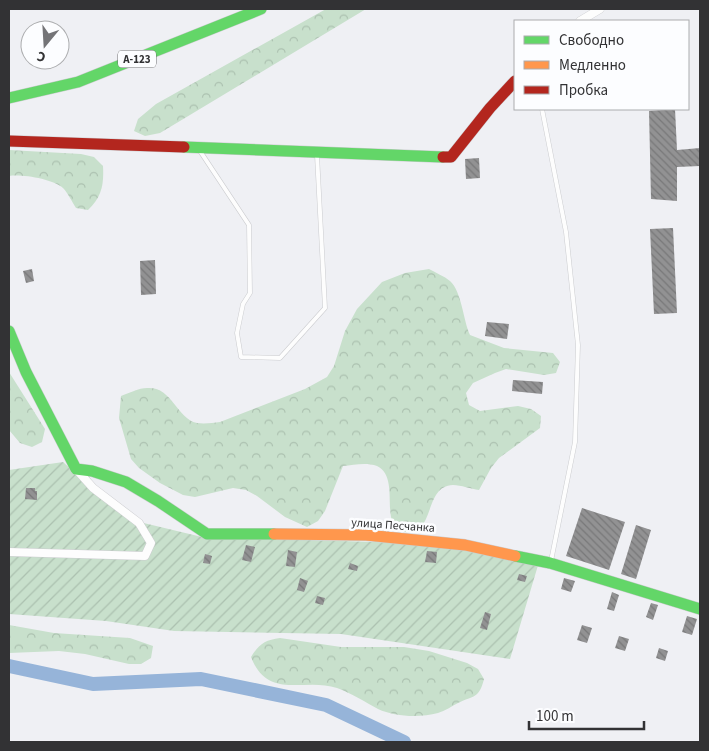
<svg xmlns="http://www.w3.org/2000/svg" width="709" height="751" font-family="'Source Sans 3',sans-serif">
  <defs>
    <pattern id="forest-crowns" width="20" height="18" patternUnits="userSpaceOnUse" patternTransform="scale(1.25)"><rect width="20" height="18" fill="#c8e0cc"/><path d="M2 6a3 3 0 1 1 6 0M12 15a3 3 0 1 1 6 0" fill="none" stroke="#acc1b0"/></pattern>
    <pattern id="garden-furrows" width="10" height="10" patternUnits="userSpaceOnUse" patternTransform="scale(1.25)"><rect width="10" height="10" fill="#c8e0cc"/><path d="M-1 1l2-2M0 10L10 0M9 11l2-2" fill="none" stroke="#acc1b0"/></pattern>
    <pattern id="building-back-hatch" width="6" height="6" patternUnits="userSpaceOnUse" patternTransform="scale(1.25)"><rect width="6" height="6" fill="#929293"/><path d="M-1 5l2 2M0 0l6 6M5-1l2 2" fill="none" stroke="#787879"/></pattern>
  </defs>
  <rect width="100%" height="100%" fill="#eff0f4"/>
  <path fill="url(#forest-crowns)" d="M326,9H366L160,133L145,136L134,131L138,119L156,104Z
    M9,150L81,154L94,157L103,166C104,184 102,197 88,210L76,208C72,202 68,193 63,188C53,179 22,174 9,176Z
    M429,269C436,273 444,276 450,281C462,292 463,320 470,335L504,348L553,353L560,362L556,373L544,375L506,369L495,373L473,383L466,393L469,405L480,411L518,406L531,409L541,416L540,428L499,458L491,468L479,490C471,489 461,485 453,485C423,486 436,536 405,532C377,528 402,478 377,466C366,462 354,465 343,466L325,511L318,521L307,527L285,517L257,496L246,490L233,488L195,497L183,495L160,483L139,468L131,459L119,418L121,396C129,393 139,388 147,388C172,386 176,418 197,423C204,424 213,423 220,422L305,389L327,377L334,366L345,331L357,309L382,282L405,273Z
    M9,372L45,429L42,442L32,447L20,443L9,430Z
    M9,625L54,633L130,638L153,646L151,658L141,664H129L85,654L59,651L9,653Z
    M280,638L341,647H404L429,651L467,663L478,669L484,679C479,699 474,695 458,703C452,706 445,711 438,713C420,718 395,717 378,709C365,702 351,693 337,688C305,677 268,701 251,657C259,644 265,640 280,638Z"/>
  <path fill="url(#garden-furrows)" d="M63,462L127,519L202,537L410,543L483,550L539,562L510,659L341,634L174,631L106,621L9,614V470Z"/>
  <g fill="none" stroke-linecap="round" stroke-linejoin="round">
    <path stroke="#96b4d9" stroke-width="14" d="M9,666L93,684L201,679L326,705L404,742"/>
  </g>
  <path fill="url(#building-back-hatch)" d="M675,109L677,150L700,148V166L677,167V201L651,199L649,111Z
    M479,158L480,178L466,179L465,159Z
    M673,228L677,313L654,314L650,229Z
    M155,260L156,294L141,295L140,261Z
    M32,269L34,281L26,283L23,271Z
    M487,322L509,324L507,339L485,336Z
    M513,380L543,382L542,394L512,391Z
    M26,488H35V491H37V500L25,499Z
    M582,508L625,522L609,570L566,556Z
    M636,525L651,530L636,579L621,574Z
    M246,545L255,547L251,562L242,560Z
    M288,550L297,552L295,567L286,566Z
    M427,551L437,552L436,563L425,562Z
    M205,554L212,556L210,564L203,563Z
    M350,563L358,566L357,571L348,569Z
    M519,574L527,576L525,582L517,580Z
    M300,578L308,581L304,592L297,590Z
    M564,578L575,581L571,592L561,589Z
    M612,592L619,595L614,611L607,609Z
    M317,596L325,598L323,605L315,603Z
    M651,603L658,605L653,620L646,617Z
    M485,612L491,614L487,630L480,628Z
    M687,616L697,619L692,635L682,632Z
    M582,625L592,628L587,643L577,640Z
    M619,636L629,639L625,651L615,648Z
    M659,648L668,651L665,661L656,658Z"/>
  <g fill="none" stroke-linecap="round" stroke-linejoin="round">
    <defs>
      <path id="lane" d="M542,109L566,232L578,345L575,442L551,561
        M200,151L249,225L250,293L243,304L237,333L241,357L280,358L325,308L317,155"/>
      <path id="street" d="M580,21L600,9
        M9,552L145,556L151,543L139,523L93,488L76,469"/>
      <path id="fast" d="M9,98L78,82L261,9
        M184,147L443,157
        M9,331L26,372L76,469L92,471L126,482L158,501L207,534H274
        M515,556L550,563L700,609"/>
      <path id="slow" d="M274,534L366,535L465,545L515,556"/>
      <path id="jam" d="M9,141L184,147
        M443,157H451L490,108L515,81"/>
    </defs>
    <use href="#lane" stroke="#cbcccf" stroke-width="5"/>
    <use href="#street" stroke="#cbcccf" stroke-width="9"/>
    <use href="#fast" stroke="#cbcccf" stroke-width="12"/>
    <use href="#slow" stroke="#cbcccf" stroke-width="12"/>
    <use href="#jam" stroke="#cbcccf" stroke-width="12"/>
    <use href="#lane" stroke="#fdfdfd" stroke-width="4"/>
    <use href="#street" stroke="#fdfdfd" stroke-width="8"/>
    <use href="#fast" stroke="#63d668" stroke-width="11"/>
    <use href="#slow" stroke="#ff974d" stroke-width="11"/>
    <use href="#jam" stroke="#b3261e" stroke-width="11"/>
  </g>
  <g text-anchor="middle" stroke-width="5" stroke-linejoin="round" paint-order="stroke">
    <rect fill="#fcfdff" stroke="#6f6f71" stroke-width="1" x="118" y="50.5" width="38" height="17" rx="4"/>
    <g font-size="11" font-weight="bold" fill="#323234">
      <text x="137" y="63">А-123</text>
    </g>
    <g font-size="12" fill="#323234" stroke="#fcfdff">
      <text transform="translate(393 525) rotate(4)" y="4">улица Песчанка</text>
    </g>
  </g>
  <rect width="709" height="751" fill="none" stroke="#323234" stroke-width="20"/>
  <rect x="514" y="20" width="175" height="90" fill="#fcfdff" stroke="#abacae"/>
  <rect x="524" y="36" width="25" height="8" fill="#63d668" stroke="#abacae"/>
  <text x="559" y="45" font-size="15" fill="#323234">Свободно</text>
  <rect x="524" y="61" width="25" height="8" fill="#ff974d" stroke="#abacae"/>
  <text x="559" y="70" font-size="15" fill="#323234">Медленно</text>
  <rect x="524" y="86" width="25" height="8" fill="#b3261e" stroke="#abacae"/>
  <text x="559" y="95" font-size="15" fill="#323234">Пробка</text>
  <g transform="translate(45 45) rotate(198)"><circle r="24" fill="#fcfdff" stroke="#abacae"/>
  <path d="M0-4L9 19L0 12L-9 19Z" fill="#747477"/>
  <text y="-8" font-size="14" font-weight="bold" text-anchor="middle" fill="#323234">С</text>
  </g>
  <path d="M529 721v8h115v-8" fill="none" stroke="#323234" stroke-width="2.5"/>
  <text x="536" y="721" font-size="15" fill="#323234" stroke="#fcfdff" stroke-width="4" paint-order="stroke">100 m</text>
</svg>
